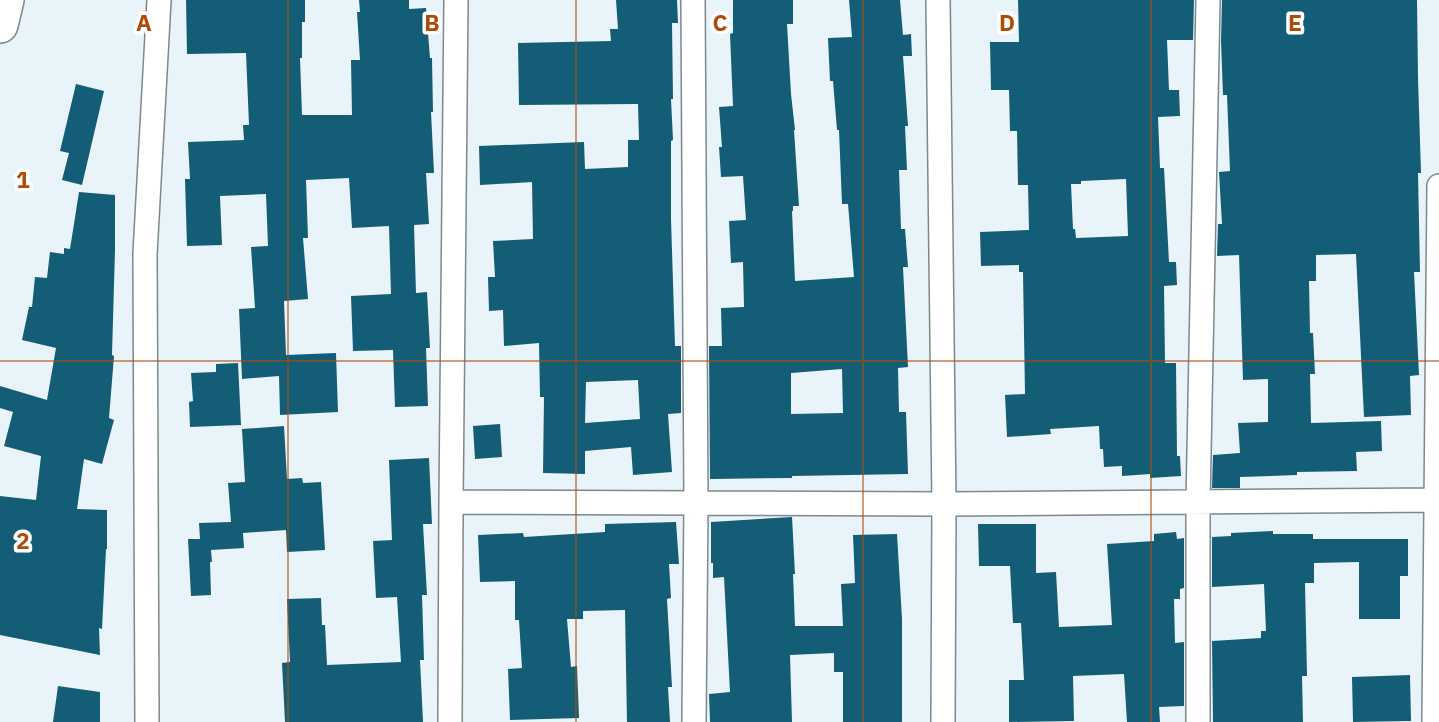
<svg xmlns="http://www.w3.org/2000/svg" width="1439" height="722" font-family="'IBM Plex Sans',sans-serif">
  <rect width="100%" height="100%" fill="#e8f4f9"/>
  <path fill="#145d76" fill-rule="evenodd" d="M186,0H305V22H302V58H300L302,115H352L351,60H360L357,12H360L359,0H409V9L426,8L430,58H432L433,112H431L434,173H426L429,224L414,225L416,293L427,292L430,348H426L428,406L395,407L393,350L353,351L351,296L391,294L389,226L352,228L349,178L306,180L308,238H303L308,299L284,301L286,355L336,353L338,412L280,415L279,376L242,379L239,309L255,308L251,247L268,246L266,194L220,196L222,245L187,246L185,179H190L188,142L244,140L243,125H249L246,53L187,54Z
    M616,0H677L678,23H672L673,99H671L673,140L671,141V219L675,346H681V413L668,414L672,472L633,475L631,447L585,451V474L543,473L544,397H540L539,343L504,346L503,310L489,311L488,277H495L493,241L533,239L532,182L480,185L479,146L584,142L585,169L628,167V140H639L638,104L519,105L518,43L611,41L610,29H618ZM638,380L640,419L585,423L586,382Z
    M733,0H793V24H787L791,94L795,130H794L799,206H793V211H792L795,281L854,277L848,204H842L839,130H837L833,81H830L828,38L852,37L849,0H900L903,35L911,34L912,56H903L908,126H905L907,170H899L901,229H905L908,267H903L908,367L898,368L899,412H906L908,474L792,476V478L710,479L709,346H722L721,308L744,307L743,262L731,263L729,221L746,220L743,176L721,177L719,147H722L719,107L733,106L730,34L733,33ZM842,369L843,413L791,414V373Z
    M1018,0H1194L1193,40H1167L1169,90H1179L1180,116L1158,117L1160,168H1164L1169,262H1176L1177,285L1164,286L1165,363H1176L1177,456H1180L1181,476L1150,478V474L1122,476V466L1104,467L1103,449H1100L1099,426L1050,429L1051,434L1007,437L1005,395L1025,394L1023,272H1019V265L981,266L980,232L1029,230L1028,185H1018L1017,131H1010L1009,90H991L990,42H1019ZM1126,179L1128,236L1076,238L1075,229H1073L1071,184H1081V181Z
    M1222,0H1417L1418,78L1421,173H1418L1420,272H1414L1419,375L1410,376L1411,415L1364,417L1356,254L1316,255V281H1309L1310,333H1313L1315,374H1310L1311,423L1381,421L1382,451L1356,452L1357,471L1297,472V475L1240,477V488H1212L1213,455L1240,453L1238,423L1268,422V379L1243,380L1239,255L1217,256L1218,224H1222L1219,172L1230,171L1227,95H1223L1221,41Z
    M76,84L104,91L82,185L62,180L69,153L60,151Z
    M79,192L115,195V250L112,355L114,356L109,418L114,420L102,464L84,459L77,509L107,510V549H106L102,629L99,628L100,655L0,635V496L36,500L41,456L4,446L13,412L0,408V386L47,400L56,348L22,340L29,307H32L35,277L47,278L50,252L64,254V248L70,249Z
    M238,363L241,425L190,427L189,402L193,401L191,373L216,372V364Z
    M500,424L502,457L475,459L473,426Z
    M284,426L287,479L302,478L303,483L321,482L325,550L287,552L286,530L243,533L244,548L211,550L212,562H210L211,595L191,596L188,539H200L199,523L231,522L228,483L245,482L242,429Z
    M429,458L432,524H423L427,595H422L424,660H420L423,722H285L282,663L290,662L287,599L321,598L322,625H325L327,665L401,662L397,597L376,598L373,541L392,540L389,460Z
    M792,517L795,574H793L795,626H843L841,584L855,583L853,535L897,534L902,619V722H843V672H834V653L790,655L792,722H710L709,694L730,692L724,577L713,578V563H711V522Z
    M676,522L679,564H669L671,598L667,599L672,687H668L670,722H627L625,610L583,611V619H567L571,667L577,666L579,718L510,720L508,669L522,668L519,620H515V581L480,582L478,535L523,533L524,537L605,532V524Z
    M978,524H1036V573L1056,572L1059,627L1112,625L1107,544L1154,541V534L1176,532L1177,539L1184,538V588L1180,589V599H1174L1175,643L1184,642V706L1159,707L1160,722H1127L1124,674L1073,676L1074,721L1009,722V680H1024L1021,623H1013L1010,566H979Z
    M1273,531V534H1313V539H1408V576H1400V619H1359V562L1314,563V583H1305L1307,676H1302L1303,722H1213L1212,641L1261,638V631H1266L1264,584L1212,587V537L1231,536V533Z
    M1410,675L1411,721L1353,722L1352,677Z
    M58,686L100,692V722H53Z"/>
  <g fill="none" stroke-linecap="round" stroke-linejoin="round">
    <defs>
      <path id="minor" d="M693,0L696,503L694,722
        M938,0L944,504L943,722
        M451,502L944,504L1437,500
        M147,722L145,254L159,0
        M450,722L451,502L456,0
        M1198,722V503L1208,0
        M1434,722L1439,186"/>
      <path id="primary" d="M0,25L6,0"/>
    </defs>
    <use href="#minor" stroke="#7d888d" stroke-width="26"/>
    <use href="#primary" stroke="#7d888d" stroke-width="38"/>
    <use href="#minor" stroke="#fff" stroke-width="23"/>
    <use href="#primary" stroke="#fff" stroke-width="35"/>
  </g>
  <path fill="none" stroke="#ad4b0b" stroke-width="2" stroke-opacity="0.55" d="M288,0V722M576,0V722M863,0V722M1151,0V722M0,361H1439"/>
  <g font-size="23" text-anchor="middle" font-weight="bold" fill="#ad4b0b" stroke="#fff" stroke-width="7" stroke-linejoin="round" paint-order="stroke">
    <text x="144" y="31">A</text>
    <text x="432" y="31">B</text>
    <text x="720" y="31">C</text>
    <text x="1007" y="31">D</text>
    <text x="1295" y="31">E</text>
    <text x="23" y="188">1</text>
    <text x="23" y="549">2</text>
  </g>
</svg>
